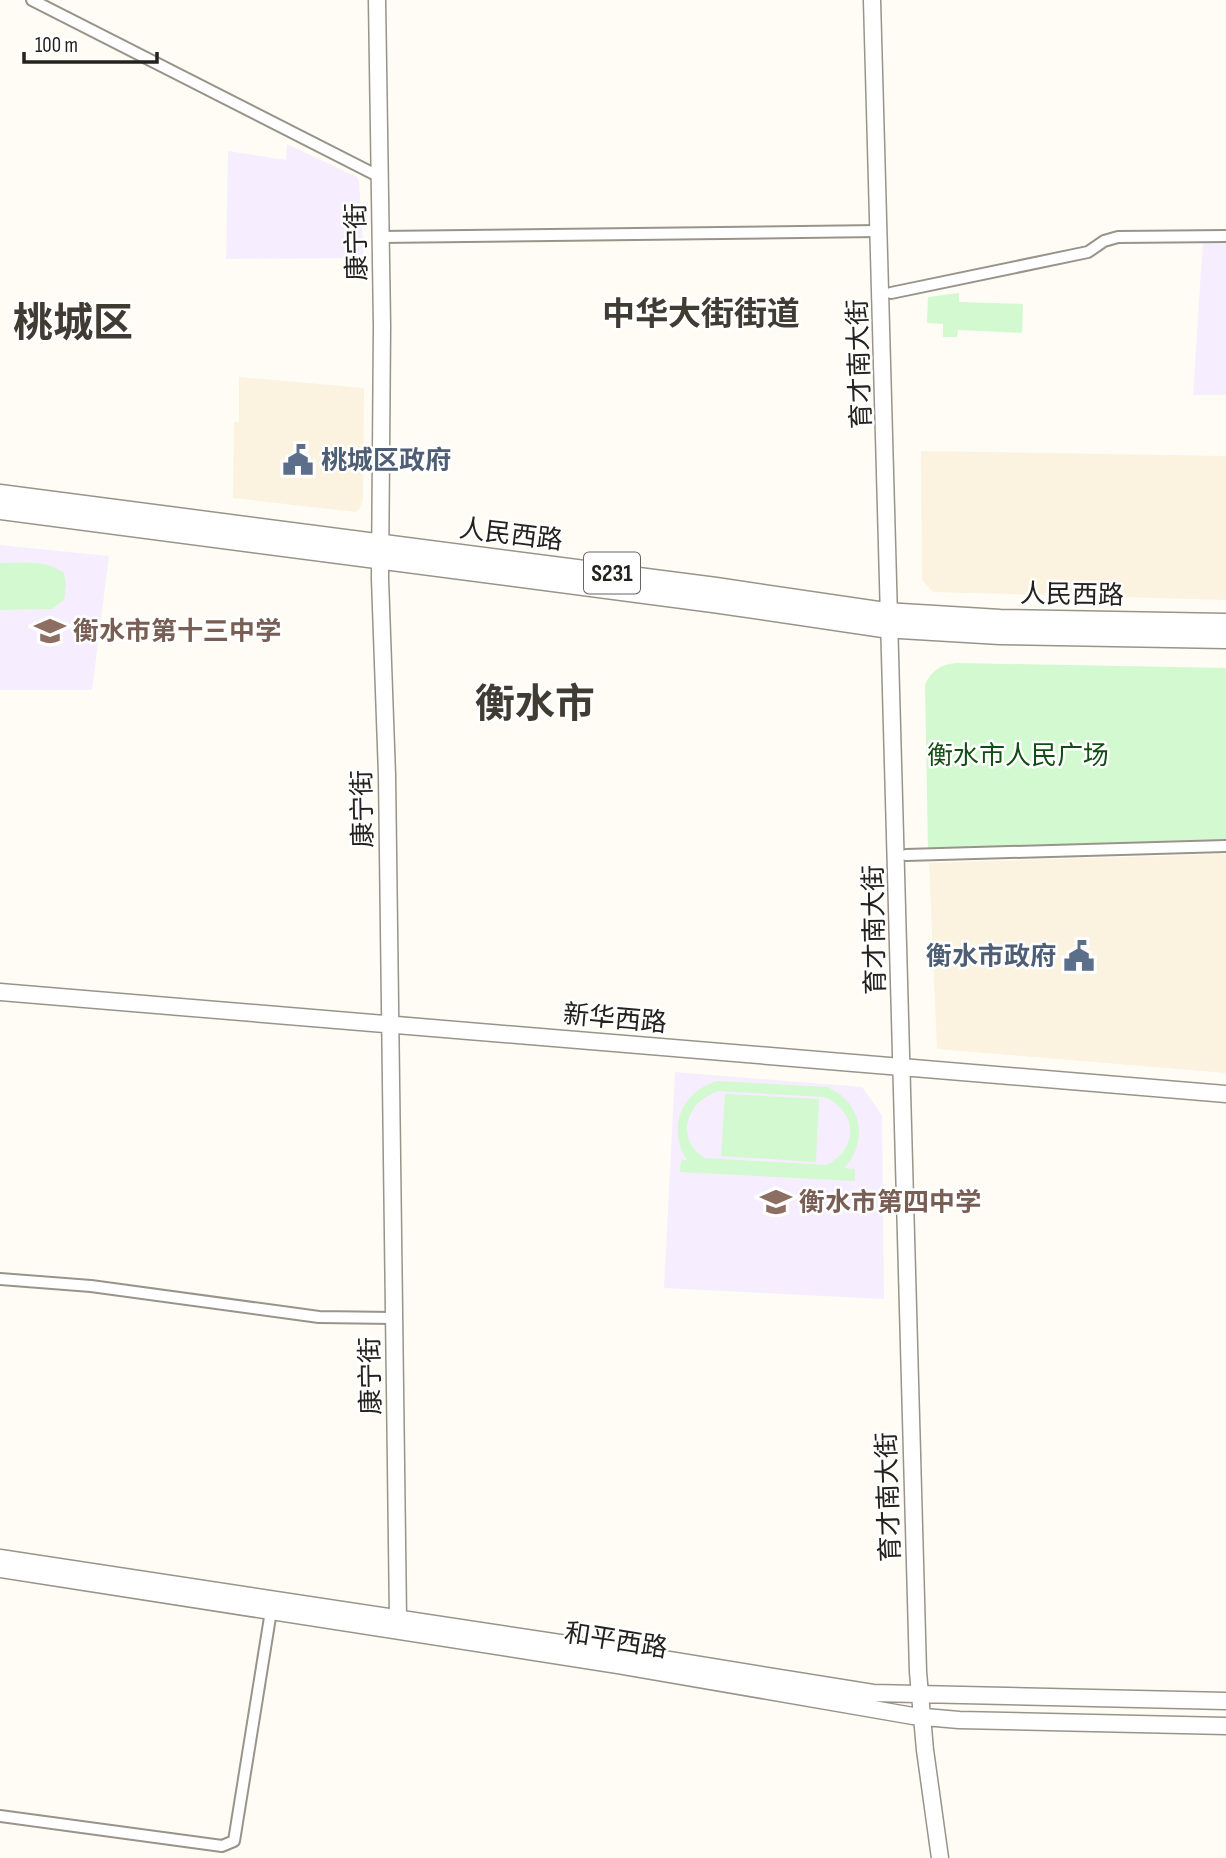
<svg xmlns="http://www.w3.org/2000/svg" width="1226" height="1858" font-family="'Sofia Sans Condensed','Noto Sans SC',sans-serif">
  <rect width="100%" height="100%" fill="#fefcf4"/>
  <path fill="#fbf3e0" d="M239,377L364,388L363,500L359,510L356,512L233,498L234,422H239Z
    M921,451L1226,456V600L933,592L922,580Z
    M1226,854V1073L937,1049L929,863Z"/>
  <path fill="#f6eeff" d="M287,144L357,177L359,181L364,258L226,259L228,151L286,160Z
    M1203,240L1226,242V395H1193Z
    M0,545L109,556L92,690H0Z
    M675,1072L862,1087L882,1115L884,1299L664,1288Z"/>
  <path fill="#d2f9cf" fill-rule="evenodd" d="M959,293V302L1023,304L1022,333L958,330L957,337H943V324L927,323L928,297Z
    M0,563C23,563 45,559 64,573L66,584L64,600L52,609L0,610Z
    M956,663L1226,668V840L928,850L925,685C931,671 941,664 956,663Z
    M718,1081L827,1087C861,1101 870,1140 844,1168L855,1169V1181L680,1172L681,1160H687C666,1129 682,1090 718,1081ZM719,1091L824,1097C858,1110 859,1150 826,1165L705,1158C674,1140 686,1100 719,1091Z
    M725,1094L819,1099L816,1162L721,1156Z"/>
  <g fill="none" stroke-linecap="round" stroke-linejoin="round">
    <defs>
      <path id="street" d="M32,0L380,177
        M380,237L879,231
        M891,293L1088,252L1104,241L1118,237L1226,236
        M906,855L1226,846
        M0,1279L91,1286L319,1317L394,1318
        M0,1816L222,1846L234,1841L271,1611"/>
      <path id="secondary" d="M377,0L382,326L380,579L387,775L398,1618
        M872,0L918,1672L925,1750L940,1858
        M0,992L1226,1094
        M0,1558L620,1652L873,1693L1226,1701
        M0,1569L618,1665L913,1716L959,1720L1226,1726"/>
      <path id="primary" d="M0,494L716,587L885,612L1000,619L1226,623
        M0,510L713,603L883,628L1000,635L1226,639"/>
    </defs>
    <use href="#street" stroke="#99948a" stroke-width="14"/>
    <use href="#secondary" stroke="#99948a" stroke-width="19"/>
    <use href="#primary" stroke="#99948a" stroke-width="21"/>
    <use href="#street" stroke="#fff" stroke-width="10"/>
    <use href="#secondary" stroke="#fff" stroke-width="16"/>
    <use href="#primary" stroke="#fff" stroke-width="18"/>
  </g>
  <defs>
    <symbol id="civic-bare" viewBox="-9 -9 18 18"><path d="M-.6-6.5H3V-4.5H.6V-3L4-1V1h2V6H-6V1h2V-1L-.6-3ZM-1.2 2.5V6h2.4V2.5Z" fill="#5c6f8a" stroke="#fff" stroke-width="2.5" paint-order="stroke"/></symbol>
    <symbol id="school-bare" viewBox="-9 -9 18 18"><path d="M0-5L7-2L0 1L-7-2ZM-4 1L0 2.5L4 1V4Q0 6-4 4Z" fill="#8d6e63" stroke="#fff" stroke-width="2.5" paint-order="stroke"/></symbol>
  </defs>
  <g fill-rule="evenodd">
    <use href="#civic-bare" x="276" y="438" width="44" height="44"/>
    <use href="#school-bare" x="28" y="609" width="44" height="44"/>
    <use href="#civic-bare" x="1057" y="934" width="44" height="44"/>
    <use href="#school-bare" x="754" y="1180" width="44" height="44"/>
  </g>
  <g text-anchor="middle" stroke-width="5" stroke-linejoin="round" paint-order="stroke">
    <rect fill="#fff" stroke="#666462" stroke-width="2" x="584" y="552.5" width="56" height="41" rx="5"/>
    <g font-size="24" font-weight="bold" fill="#24221e">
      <text x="612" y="581">S231</text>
    </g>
    <g font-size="26" fill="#24221e" stroke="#fff">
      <text transform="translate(356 242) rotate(-91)" y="9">康宁街</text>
      <text transform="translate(859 364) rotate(-92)" y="9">育才南大街</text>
      <text transform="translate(511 534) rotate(7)" y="9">人民西路</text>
      <text transform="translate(1072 594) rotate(1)" y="9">人民西路</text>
      <text transform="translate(362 809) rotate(-91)" y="9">康宁街</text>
      <text transform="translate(874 930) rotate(-91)" y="9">育才南大街</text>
      <text transform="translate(615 1018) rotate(5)" y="9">新华西路</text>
      <text transform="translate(370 1376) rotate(-91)" y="9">康宁街</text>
      <text transform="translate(888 1497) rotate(-92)" y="9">育才南大街</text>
      <text transform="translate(616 1640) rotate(9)" y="9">和平西路</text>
    </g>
    <g font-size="26" font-weight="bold" fill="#4e5e75" stroke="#fff" text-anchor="start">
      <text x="321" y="469">桃城区政府</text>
      <text x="1056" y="965" text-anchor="end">衡水市政府</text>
    </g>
    <g font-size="26" font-weight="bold" fill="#785e54" stroke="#fff" text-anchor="start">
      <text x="73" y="640">衡水市第十三中学</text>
      <text x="799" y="1211">衡水市第四中学</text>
    </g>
    <g font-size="26" fill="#124d13" stroke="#fff">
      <text x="1018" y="764">衡水市人民广场</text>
    </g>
    <g font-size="33" font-weight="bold" fill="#403c33" stroke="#fff">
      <text x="701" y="325">中华大街街道</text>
    </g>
    <g font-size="40" font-weight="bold" fill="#403c33" stroke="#fff">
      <text x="73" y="336">桃城区</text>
      <text x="535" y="717">衡水市</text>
    </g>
  </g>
  <path d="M24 52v10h133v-10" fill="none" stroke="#24221e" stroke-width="3.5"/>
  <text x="35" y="52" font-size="21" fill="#24221e" stroke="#ffffff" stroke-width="5" paint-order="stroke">100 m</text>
</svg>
